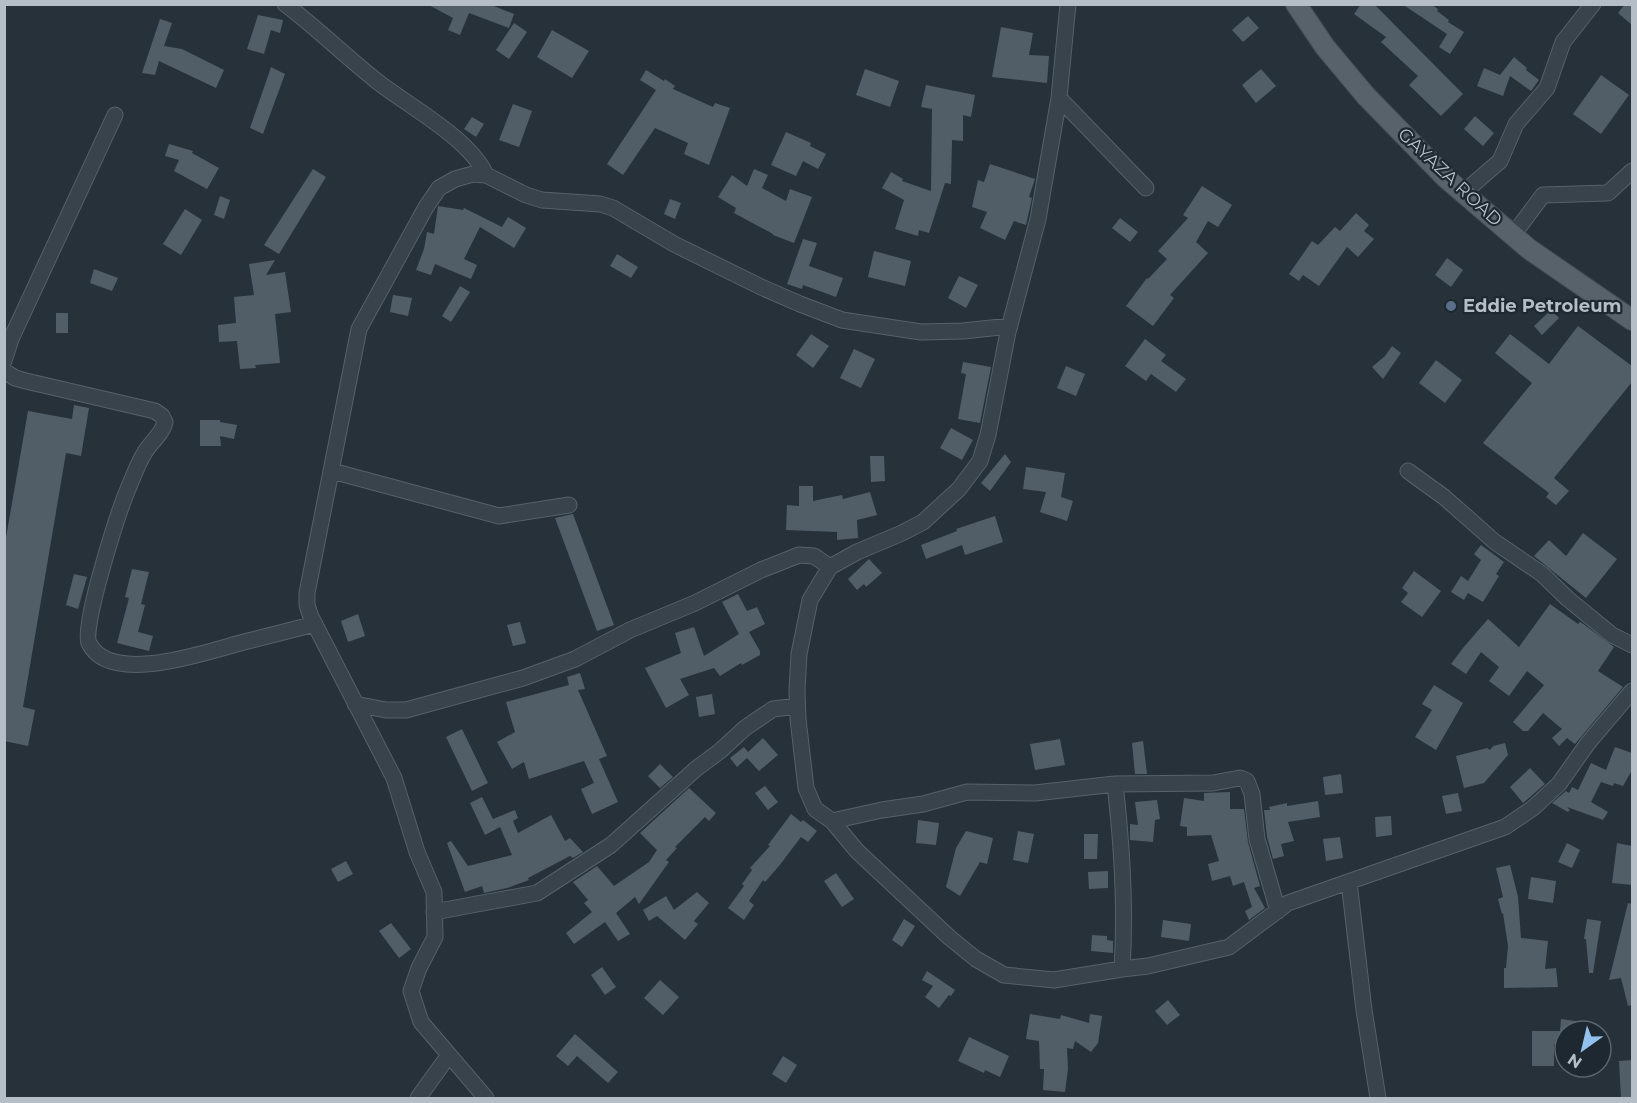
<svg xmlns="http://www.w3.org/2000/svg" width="1637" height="1103" font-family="Montserrat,sans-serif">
  <rect width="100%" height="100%" fill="#26313a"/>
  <path fill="#515e68" d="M427,4H489L514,14L509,28L469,13L460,35L448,30L453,18Z
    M1361,4H1374L1463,94L1441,116L1409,85L1418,76L1381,42L1386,37L1354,14Z
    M1402,4L1432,5L1438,9L1437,11L1449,20L1448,22L1464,32L1450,54L1439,47L1447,34Z
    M1625,4H1632V25L1618,13Z
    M258,15L283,20L280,33L271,30L264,54L247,49Z
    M1248,16L1259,28L1243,42L1232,30Z
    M160,19L172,23L164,46L182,49L224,70L216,88L159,61L155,75L142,73Z
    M514,23L527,32L509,59L496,50Z
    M1001,27L1033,33L1029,55L1049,56L1047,83L992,77Z
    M552,30L589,51L572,78L537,57Z
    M1514,57L1527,68L1526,70L1539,80L1531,91L1510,76L1503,96L1477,86L1484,68L1500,75Z
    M271,67L285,74L263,134L250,128Z
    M865,69L899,81L890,107L856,95Z
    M1261,69L1276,86L1256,103L1242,85Z
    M646,70L664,81L665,79L675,86L673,89L713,107L715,103L730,108L709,165L684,154L688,143L655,128L623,175L607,164L656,90L640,80Z
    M1601,75L1629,95L1601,134L1573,114Z
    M926,85L975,95L971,117L963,115V141L952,140L951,184L945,183L929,233L919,230L918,236L895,229L904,200L882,188L891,172L903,179L902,181L931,191L932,109L921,107Z
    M513,104L532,111L519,147L499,140Z
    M1475,116L1494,133L1483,146L1464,129Z
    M472,117L484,124L476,137L464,129Z
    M786,132L811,143L810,146L826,154L818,169L803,161L796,176L771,165Z
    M169,144L193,151L192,153L219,168L207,189L174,171L179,160L165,156Z
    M990,164L1035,179L1029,197L1032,198L1026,225L1014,221L1005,240L980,228L987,212L972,207L978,180L984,182Z
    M313,169L326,177L279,254L264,245Z
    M754,169L768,175L762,188L786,201L790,189L812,197L794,243L773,235V234L734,213L736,208L718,197L732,175L747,186Z
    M1202,186L1232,205L1218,227L1208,221L1196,242L1208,253L1170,295L1174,298L1153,326L1126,306L1147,278L1148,279L1167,259L1158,251L1188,218L1183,215Z
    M220,196L230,200L224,219L214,215Z
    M670,199L681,203L675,219L664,214Z
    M438,206L463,210L464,208L502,227L508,217L526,228L514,248L480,227L464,259L477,265L471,279L435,264L431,275L416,270L424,249L427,232L434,234Z
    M185,209L202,220L181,255L163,244Z
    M1356,213L1369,225L1364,231L1374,239L1358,257L1347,247L1319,286L1303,275L1299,281L1289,274L1312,241L1318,245L1335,227L1340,231Z
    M1120,218L1138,232L1130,242L1112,228Z
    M803,239L817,243L809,266L843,278L836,297L803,285L802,289L787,284Z
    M874,251L911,261L905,286L868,277Z
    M617,254L638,267L631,278L610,266Z
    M1447,258L1463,270L1451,287L1435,275Z
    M275,260L266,275L285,272L291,312L275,314L280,363L255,365L256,368L240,369L237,341L219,342L218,325L236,323L234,297L254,295L249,264Z
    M94,269L118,278L112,291L90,283Z
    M959,276L978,285L966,308L948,298Z
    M460,286L470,292L451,322L442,316Z
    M393,295L412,298L408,316L390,312Z
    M1551,310L1559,318L1542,335L1534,326Z
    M56,313H68V333H56Z
    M1578,326L1632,366V382L1554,478L1569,491L1556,505L1546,497L1549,493L1483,443L1532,383L1495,353L1510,334L1549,364Z
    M811,334L829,346L813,368L796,355Z
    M1145,339L1166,355L1161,361L1186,379L1176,392L1151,374L1146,381L1125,366Z
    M1392,346L1401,353L1383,379L1372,367L1385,356Z
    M854,349L875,359L861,388L840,378Z
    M1436,360L1462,380L1445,403L1419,383Z
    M963,362L991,367L980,423L958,419L966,374L961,373Z
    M1066,366L1085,374L1076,396L1057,388Z
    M74,405L89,408L81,456L66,453L23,707L35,710L28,746L4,741V549L28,411L72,419Z
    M200,420H220V422L237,425L234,439L220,436L221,446H200Z
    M951,428L973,440L962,460L940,448Z
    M1005,454L1011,462L990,491L981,483Z
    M870,456H884L885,481L871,482Z
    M1026,467L1065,473L1061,497L1073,501L1067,521L1040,512L1046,492L1023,489Z
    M799,486H813V501L842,495L843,499L870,492L877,515L857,520L858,538L837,540V532L786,530L787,505L799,506Z
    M573,514L614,625L597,631L555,518Z
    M995,516L1003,542L965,555L962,545L926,559L921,545L957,531L956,529Z
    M1583,533L1617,559L1586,598L1534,556L1549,540L1566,556Z
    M1481,545L1504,562L1496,574L1499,576L1483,602L1468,593L1464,600L1451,592L1461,576L1468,581L1481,560L1474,554Z
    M869,559L882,573L866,587L864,584L857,590L848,579Z
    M132,569L149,572L141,604L145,605L138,632L153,636L149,651L117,643L129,598L125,597Z
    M1414,571L1441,591L1422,617L1401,602L1408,593L1402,588Z
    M74,574L87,577L78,609L66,605Z
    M738,594L747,611L757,607L765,624L749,632L760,651V655L742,665L741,663L720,676L714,668L680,679L689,695L666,708L645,668L681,653L675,633L694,627L704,656L739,634L722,602Z
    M1550,604L1578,624L1580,622L1582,623L1614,647L1598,671L1623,687L1575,744L1567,738L1559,746L1552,738L1562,729L1543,713L1528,731H1523L1513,722L1544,685L1527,671L1509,696L1489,681L1499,667L1481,652L1466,674L1451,664L1463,648L1488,619L1519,647Z
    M358,614L365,636L348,642L341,621Z
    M520,622L526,643L513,646L507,625Z
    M580,673L585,689L578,690L607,756L599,759L618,802L592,814L581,789L594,783L584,761L529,779L524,762L512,769L497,742L515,732L506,702L569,685L567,677Z
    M1434,685L1463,703L1436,750L1415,737L1432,710L1422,704Z
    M712,694L715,714L699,717L696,697Z
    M462,729L488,783L472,791L446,737Z
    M763,738L778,755L759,771L747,758L737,767L730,758L744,747L748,752Z
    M1060,739L1065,765L1035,770L1030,744Z
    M1143,741L1147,774H1135L1132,743Z
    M1505,743L1508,755L1484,783L1464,788L1456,756L1487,748L1490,750L1493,746Z
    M1615,747L1632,753V770L1623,786L1614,783L1613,786L1601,782L1591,802L1608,812L1603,820L1567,807L1570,810L1568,812L1552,803L1566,791L1569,793L1572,787L1578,790L1591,763L1606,770Z
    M660,764L673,777L660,788L648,776Z
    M1530,768L1545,784L1523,803L1510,787Z
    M1341,774L1343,793L1325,795L1323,777Z
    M765,786L778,802L768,810L755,793Z
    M689,788L716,813L709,821L705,817L675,847L677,848L666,860L669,862L639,904L635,897L616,913L630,934L618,941L605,922L574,944L566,933L592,912L584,903L588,900L573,882L597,866L614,886L649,862L657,850L640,833Z
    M1230,792V809H1244L1248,842L1260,886L1254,888L1265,908L1249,920L1245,911L1252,907L1244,882L1233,886L1230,876L1212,881L1208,864L1219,861L1211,835L1187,836V827L1180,826L1184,798L1204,801V793Z
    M1458,793L1462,811L1446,814L1442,796Z
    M482,797L493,819L515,810L518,818L513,821L518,833L551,815L565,841L570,838L583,852L573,858L570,856L528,878L529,880L507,888L484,893L482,886L465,892L447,843L451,841L468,866L512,855L500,827L485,835L470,803Z
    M1157,800L1160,819L1155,820L1153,842L1130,840V824L1138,825L1135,802Z
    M1318,801L1320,817L1288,822L1294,841L1281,844L1284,856L1273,859L1267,837L1264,810H1270L1269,807L1287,803V806Z
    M791,814L801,822L803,820L817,831L808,842L801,837L779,866L765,882L763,880L749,901L754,905L744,920L728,908L744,886L742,884L752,870L750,868L770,846L768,845Z
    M1391,816L1392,835L1376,837L1375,817Z
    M918,820L939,823L936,845L916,843Z
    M966,831L993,838L987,864L980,862L960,896L946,887L956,848Z
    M1018,831L1034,834L1028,863L1013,860Z
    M1084,834H1098L1097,859H1084Z
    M1340,837L1343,858L1326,861L1323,839Z
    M1567,843L1580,850L1572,868L1558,862Z
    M1617,843L1632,846V885L1612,883Z
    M346,861L353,874L338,882L331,869Z
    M1510,865L1518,897L1521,938L1548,941L1545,969L1556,968L1558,987L1504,988V968H1506L1508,946L1503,913L1502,914L1498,899L1503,897L1496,868Z
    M1108,871V888L1089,889L1088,872Z
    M836,873L854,899L842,907L824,881Z
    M1531,877L1556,881L1553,903L1528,899Z
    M697,892L709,903L694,921L698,924L685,940L657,916L649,921L643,910L666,896L674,910Z
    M1628,903L1632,904V1005L1628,1006L1621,978L1609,980Z
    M904,919L915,926L902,947L892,940Z
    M1587,919L1601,921L1593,973H1589L1586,939H1584Z
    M1163,920L1191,924L1189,941L1161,937Z
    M391,923L411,949L399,958L379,931Z
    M1092,935L1107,936V940L1113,941V953L1091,951Z
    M602,967L616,987L605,995L591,975Z
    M927,971L955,990L951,996L949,995L939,1008L925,997L933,986L922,980Z
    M660,980L679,997L663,1015L644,998Z
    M1168,1000L1180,1015L1167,1025L1155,1011Z
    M1030,1014L1060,1019L1061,1015L1089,1023L1090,1014L1102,1016L1098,1043L1091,1052L1075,1041L1073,1049L1067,1048L1068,1069L1065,1092L1043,1090L1044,1069H1040L1039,1041L1026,1039Z
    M1561,1019L1597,1024V1031H1560Z
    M1532,1031H1565V1045L1554,1044V1066H1532Z
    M575,1034L618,1072L608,1083L577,1056L568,1066L556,1056Z
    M969,1037L1009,1056L1000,1077L985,1070L984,1073L958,1061Z
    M783,1056L797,1065L786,1083L772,1074Z
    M1632,1060V1098H1621L1619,1061Z"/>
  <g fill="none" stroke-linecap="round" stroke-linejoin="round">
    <defs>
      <path id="minor" d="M285,4C317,28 346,57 378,82C410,107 469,138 486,175
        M1068,4L1059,98L1038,219L1008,332L988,435L980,461L959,489L923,522L902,533L857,552L830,567L810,600L799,654L797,690L798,719L806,788L815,809L832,821L857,851L950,938L976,959L1004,975L1054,980L1122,969L1148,966L1229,947L1288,903L1505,827L1533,808L1559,784L1588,743L1632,691
        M1059,98L1146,188
        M1463,193L1500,161L1516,124L1547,88L1563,42L1593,4
        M1513,235L1543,195L1608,193L1632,171
        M4,361L11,339L115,115
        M4,371L15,378L26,381L155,411L162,416L165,422C163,433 151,442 145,452C138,463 133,477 128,489C119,510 81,628 89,643C110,687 209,651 244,642C267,636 291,630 315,624
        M332,471L499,516L569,505
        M1408,471L1444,497L1495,542L1542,574L1568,599L1612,635L1632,645
        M355,704L386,710H406L523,678L575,659L630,630L695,603L761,570L799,555L814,556L830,567
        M1115,784C1122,845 1126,907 1122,969
        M832,821L882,810L923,804L967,792L1035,793L1115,784L1213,783L1240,778L1247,781L1252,794L1257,839L1278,911
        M1349,882L1364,1010L1378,1098
        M434,912L537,893L611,845L697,768L720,751L745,728L773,709L797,706
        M418,1098L449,1055
        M486,1098L421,1022L411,991L419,968L435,937L434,892L417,852L394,778L311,617L307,605V593L359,329L426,207L439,188L455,179L473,174L486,175L526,195L542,200L600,204L613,208L674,244L761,287L800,304L842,320L921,332L963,331L1010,326"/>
      <path id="major" d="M1296,4L1325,47L1366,96L1447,179L1529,249L1632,320"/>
    </defs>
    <use href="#minor" stroke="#576169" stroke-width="17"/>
    <use href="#major" stroke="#424c54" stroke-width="22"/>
    <use href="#minor" stroke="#39434b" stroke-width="15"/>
    <use href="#major" stroke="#58626b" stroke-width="20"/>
  </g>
  <circle fill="#5c6f8a" stroke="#1e2830" stroke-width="2" cx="1451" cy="306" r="6"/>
  <g text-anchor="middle" stroke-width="4.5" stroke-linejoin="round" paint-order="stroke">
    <g font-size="18" fill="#b5bec6" stroke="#1e2830">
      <text transform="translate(1450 177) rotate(43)" y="6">GAYAZA ROAD</text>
    </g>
    <g font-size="18" font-weight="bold" fill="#b5bec6" stroke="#1e2830" text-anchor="start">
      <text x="1463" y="312">Eddie Petroleum</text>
    </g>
  </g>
  <rect width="1637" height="1103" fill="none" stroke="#b5bec6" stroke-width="12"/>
  <g transform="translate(1583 1049) rotate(214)"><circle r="28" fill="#1e2830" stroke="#5a646c" stroke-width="1.5"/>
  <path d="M0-4.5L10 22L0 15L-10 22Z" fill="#93c1ed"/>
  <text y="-9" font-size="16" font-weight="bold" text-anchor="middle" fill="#b5bec6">N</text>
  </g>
</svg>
